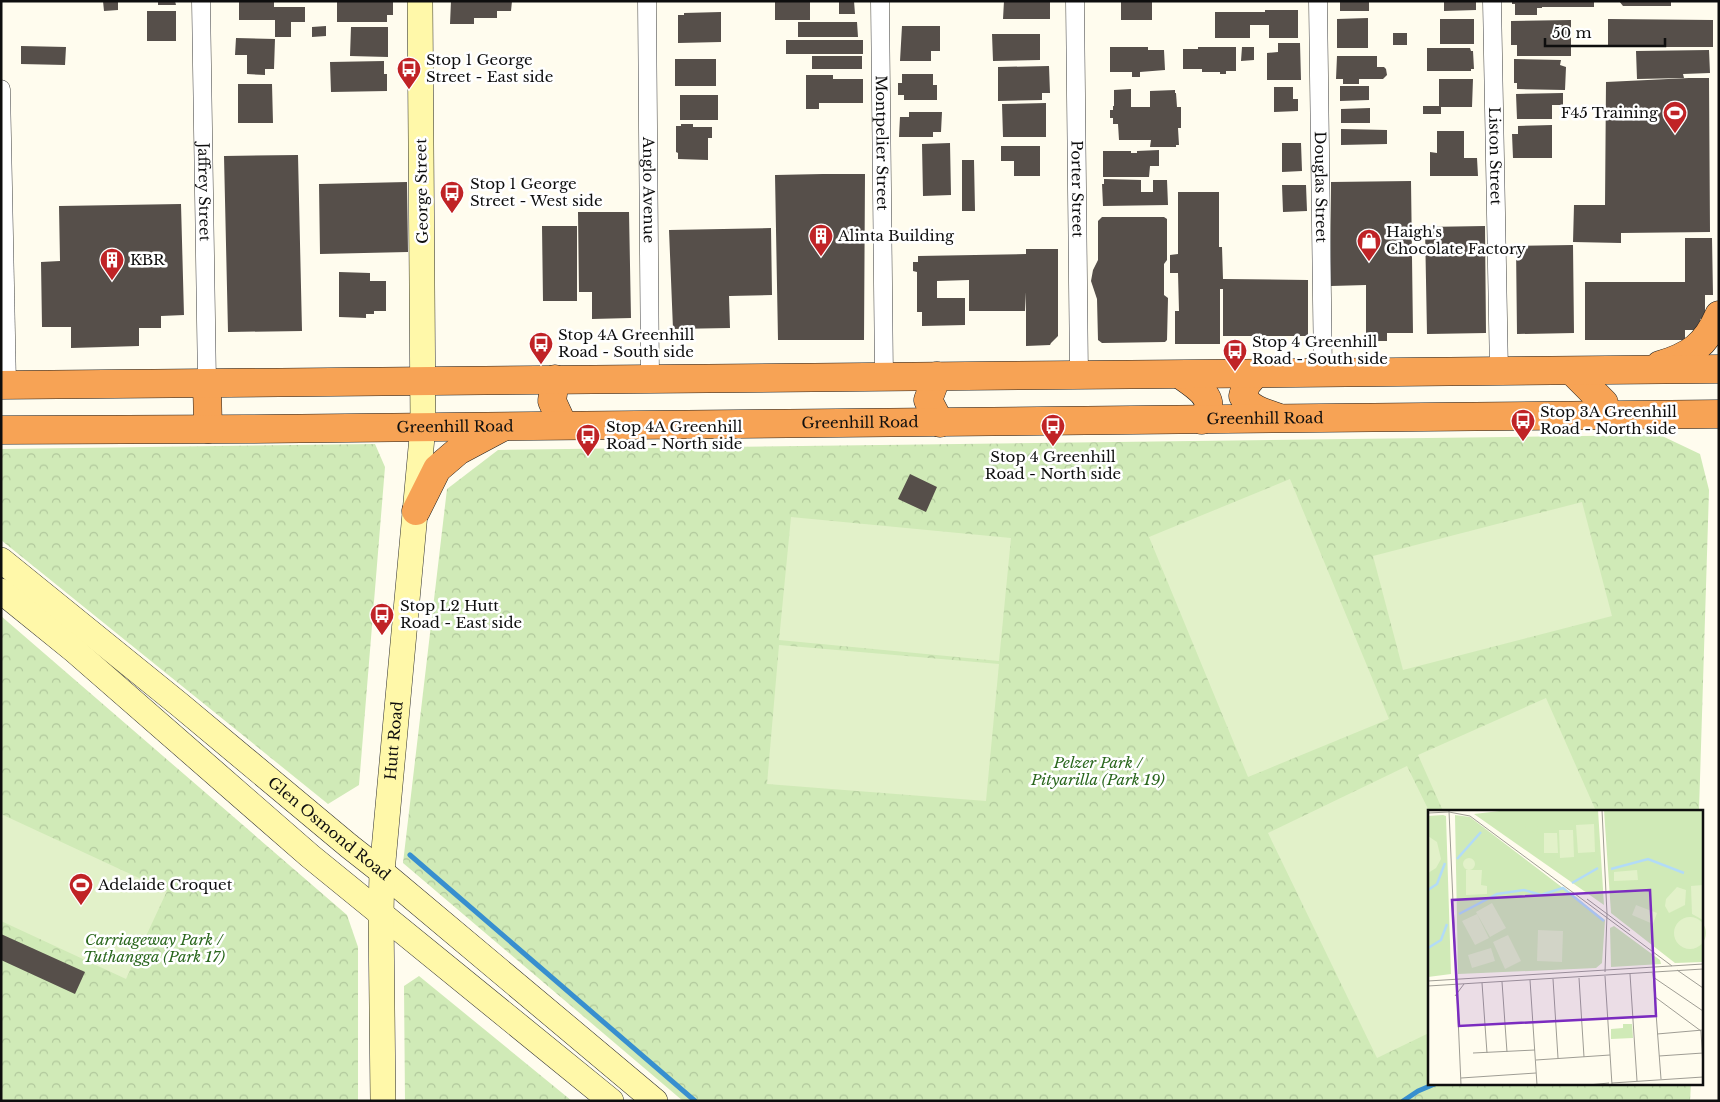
<svg xmlns="http://www.w3.org/2000/svg" width="1720" height="1102" font-family="'Libre Baskerville',serif">
  <defs>
    <pattern id="park-crowns" width="20" height="18" patternUnits="userSpaceOnUse" patternTransform="scale(1.25)"><rect width="20" height="18" fill="#d0eab7"/><path d="M2 6a3 3 0 1 1 6 0M12 15a3 3 0 1 1 6 0" fill="none" stroke="#b1c89c"/></pattern>
  </defs>
  <rect width="100%" height="100%" fill="#fffcee"/>
  <path fill="url(#park-crowns)" d="M1660,435L1700,454L1709,490L1699,811H1429V1083H1691L1690,1101H683L403,863L447,489L498,450Z
    M375,444L385,467L359,785L328,804L1,540V449Z
    M1,616L347,915L358,947V1101H1Z
    M419,976L572,1101H405L404,986Z"/>
  <path fill="#e2f1c9" d="M1290,479L1389,719L1248,777L1149,537Z
    M1582,502L1612,616L1403,670L1373,556Z
    M791,517L1011,538L999,661L779,640Z
    M779,645L999,664L986,801L767,784Z
    M1546,698L1596,811H1443L1418,755Z
    M1407,766L1429,811V1033L1377,1058L1268,833Z
    M1,814L167,891L126,979L1,921Z"/>
  <g fill="none" stroke-linecap="round" stroke-linejoin="round">
    <path stroke="#388fcf" stroke-width="5" d="M410,855L695,1101
      M1403,1101L1418,1091L1437,1083"/>
  </g>
  <path fill="#564f4a" d="M103,1H118V10L104,11Z
    M158,1H175L176,5H158Z
    M239,1H274V7H305V22H291V37H275V20H239Z
    M337,1H393V15H387V22H337Z
    M451,1H512L511,11H497V18H474V24H450Z
    M839,1H854L855,14H839Z
    M1004,1H1050V19H1003Z
    M1121,1H1152V20H1121Z
    M1340,1H1369V11H1340Z
    M1444,1H1476V10L1444,11Z
    M1512,1H1594V7H1542V8H1537V15H1515V4H1512Z
    M1619,1H1671V6H1623Z
    M775,2H810V20H775Z
    M1265,10H1298V38H1269V25H1250V38H1215V12H1265Z
    M147,11H176V41H147Z
    M721,12V42L678,43V15H684V13Z
    M1368,18V48H1337V19Z
    M1440,19H1474V44H1440Z
    M1608,19L1713,20V47H1608Z
    M1571,20V56H1517V45H1511V21Z
    M798,22H857L858,37H798Z
    M326,26V36L312,37V27Z
    M902,26H940V51H931V61H900Z
    M351,27H388V57L350,56Z
    M1393,33H1407V45H1393Z
    M992,34H1040V60L993,61Z
    M236,38L275,39L274,69H265V75L247,74V55H235Z
    M786,40H863V54H786Z
    M1278,43H1300L1301,80H1267V53L1278,52Z
    M21,46L66,47L65,65L21,64Z
    M1110,47H1148V50H1164L1165,70L1140,72V77H1132V72H1110Z
    M1198,47H1236V71H1226V74H1220V72H1202V69H1183V49H1198Z
    M1242,47H1254V60L1241,61Z
    M1427,48H1470L1471,51H1473L1474,69H1471V71H1427Z
    M1709,50L1710,73L1683,74L1684,78L1637,79L1636,51Z
    M812,56H862V69H812Z
    M1337,56H1377V67H1384L1386,69L1387,75L1383,79H1359V84H1343V79H1336Z
    M675,59H716V86H675Z
    M1514,59L1561,60L1560,65L1566,67L1565,90L1517,89V83H1514Z
    M384,61V74H387V91L331,92L330,62Z
    M1049,66L1050,93H1042V100L998,101V67Z
    M902,74H933V85H937V100H904V95H898V83H902Z
    M806,75H833V79H863V103H819V109H806Z
    M1689,78H1709L1710,232L1621,233V243L1573,242L1574,205H1605L1606,82Z
    M1439,79H1473L1472,107H1441V114H1423V106H1439Z
    M238,84H272L273,123H238Z
    M1340,86H1369V100L1340,101Z
    M1274,87H1293V99H1298V111L1274,112Z
    M1131,89V107H1150V91L1175,90V93H1176L1177,107H1181V128H1178L1179,145H1176V147H1150L1151,140H1119L1118,124H1113V118H1110V110H1113V106H1114V90Z
    M1563,93V105H1552V119H1517L1516,94Z
    M680,95H718V120H680Z
    M1046,103V137H1003L1002,104Z
    M1370,108V123H1341V109Z
    M909,112H942L941,132H933V137H899L900,117H909Z
    M681,124H693V127H712V138H708V160L678,159V153L676,152V126H681Z
    M1552,125V158H1513L1512,134H1518V126Z
    M1341,129L1387,130V144L1341,145Z
    M1437,131H1464V158H1477L1478,176H1430V152L1437,153Z
    M950,143L951,195L923,196L922,144Z
    M1282,143H1301L1302,171L1282,172Z
    M1001,146H1040V176H1014V161H1001Z
    M1159,150V166H1150L1149,177H1103V151H1131V153H1137V151Z
    M298,155L302,331L228,332L224,156Z
    M962,160H974L975,211H962Z
    M823,174H865L864,340H778L775,175Z
    M1104,179L1141,180V192H1153V180H1167L1168,205L1103,206L1102,184H1104Z
    M1411,181L1413,333H1387V341H1366V285L1331,286V182Z
    M407,182L408,252L320,254L319,184Z
    M1282,185H1306L1307,211L1283,212Z
    M1178,192H1219V247H1222L1223,279L1308,280V336H1223V289H1220V344H1175V311H1179L1178,273H1170V255L1178,254Z
    M181,204L184,315L161,316V328H139V346L71,348V327H42L41,262L60,261L59,206Z
    M578,212H629L631,318L592,319V292H579Z
    M1102,217H1164L1167,219V260L1164,264V295L1168,298L1167,340L1165,342L1102,343L1098,340L1097,299L1091,281L1093,270L1098,260V221Z
    M542,226H577V301H543Z
    M1485,226L1486,333L1427,334L1425,227Z
    M771,228L772,295L729,296L730,328L673,329L669,230Z
    M1685,238H1712L1713,295H1705V318L1700,319V330H1685V340H1585V282H1685Z
    M1573,245L1574,333L1517,334L1516,246Z
    M1026,249H1058V336L1051,343L1050,345L1026,346V292L1025,311H969V280L937,281V298H965V325L922,326V312H917V272L913,271V262H918V256L1026,254Z
    M339,272L370,273V281H386V311H374V314H366V318L339,317Z
    M910,474L937,487L926,512L898,499Z
    M1,934L85,972L75,994L1,960Z"/>
  <g fill="none" stroke-linecap="round" stroke-linejoin="round">
    <defs>
      <g id="street">
        <path id="s1" d="M201,1L207,383"/>
        <path id="s2" d="M647,1L650,378"/>
        <path id="s3" d="M880,1L884,377"/>
        <path id="s4" d="M1075,1L1079,375"/>
        <path id="s5" d="M1318,1L1323,373"/>
        <path id="s6" d="M1492,1L1499,372"/>
        <path d="M1,89L7,385"/>
      </g>
      <g id="secondary">
        <path id="s7" d="M1,560L180,705L349,846L382,872L655,1101"/>
        <path d="M1,591L75,651L310,856L611,1101"/>
        <path id="s8" d="M383,1101L381,913L382,872L423,426L420,1"/>
      </g>
      <g id="highway">
        <path d="M1660,365C1690,356 1706,345 1719,315"/>
        <path d="M1572,371L1604,403V410L1599,415"/>
        <path d="M1255,374L1246,385L1243,396C1249,409 1265,413 1277,417"/>
        <path d="M1181,375C1190,382 1212,394 1208,409C1207,412 1204,416 1202,420"/>
        <path d="M937,376L928,400L940,423"/>
        <path d="M555,379L552,401L563,425"/>
        <path d="M207,383L208,429"/>
        <path d="M1,385L1719,369"/>
        <path id="s9" d="M1,430L249,429L1719,414"/>
        <path d="M416,511L437,469L458,451L503,427"/>
      </g>
    </defs>
    <use href="#street" stroke="#414141" stroke-width="19"/>
    <use href="#secondary" stroke="#303030" stroke-width="26"/>
    <use href="#highway" stroke="#1f1f1f" stroke-width="29"/>
    <use href="#street" stroke="#fff" stroke-width="18"/>
    <use href="#secondary" stroke="#fff8a9" stroke-width="25"/>
    <use href="#highway" stroke="#f7a355" stroke-width="28"/>
  </g>
  <defs>
    <symbol id="bus-pin" viewBox="-11 -11 22 30"><path d="M0 17L-7.5 6A9.5 9.5 0 1 1 7.5 6Z" fill="#c02326" stroke="#fff"/><path d="M-5-6H5V4H4V6H2V4H-2V6H-4V4H-5ZM-3.5-4V0h7V-4ZM-3.5 1.2v1.5H-2V1.2ZM2 1.2v1.5H3.5V1.2Z" fill="#fff"/></symbol>
    <symbol id="stadium-pin" viewBox="-11 -11 22 30"><path d="M0 17L-7.5 6A9.5 9.5 0 1 1 7.5 6Z" fill="#c02326" stroke="#fff"/><path d="M0-5a6.5 5 0 1 0 0 10a6.5 5 0 1 0 0-10ZM-3.5-1.8h7v3.6h-7Z" fill="#fff"/></symbol>
    <symbol id="building-pin" viewBox="-11 -11 22 30"><path d="M0 17L-7.5 6A9.5 9.5 0 1 1 7.5 6Z" fill="#c02326" stroke="#fff"/><path d="M-4-6H4V6H1V3H-1V6H-4ZM-2.5-4.3h1.7v1.8h-1.7ZM.8-4.3h1.7v1.8H.8ZM-2.5-1h1.7V.8h-1.7ZM.8-1h1.7V.8H.8Z" fill="#fff"/></symbol>
    <symbol id="shop-pin" viewBox="-11 -11 22 30"><path d="M0 17L-7.5 6A9.5 9.5 0 1 1 7.5 6Z" fill="#c02326" stroke="#fff"/><path d="M-5-2.5h2.3a2.7 3.5 0 0 1 5.4 0H5L5.5 6h-11ZM-1.5-2.5h3a1.5 2.3 0 0 0-3 0Z" fill="#fff"/></symbol>
  </defs>
  <g fill-rule="evenodd">
    <use href="#bus-pin" x="395" y="55" width="28" height="38"/>
    <use href="#stadium-pin" x="1661" y="99" width="28" height="38"/>
    <use href="#bus-pin" x="438" y="179" width="28" height="38"/>
    <use href="#building-pin" x="807" y="222" width="28" height="38"/>
    <use href="#shop-pin" x="1355" y="227" width="28" height="38"/>
    <use href="#building-pin" x="98" y="246" width="28" height="38"/>
    <use href="#bus-pin" x="527" y="330" width="28" height="38"/>
    <use href="#bus-pin" x="1221" y="337" width="28" height="38"/>
    <use href="#bus-pin" x="1509" y="407" width="28" height="38"/>
    <use href="#bus-pin" x="1039" y="412" width="28" height="38"/>
    <use href="#bus-pin" x="574" y="422" width="28" height="38"/>
    <use href="#bus-pin" x="368" y="601" width="28" height="38"/>
    <use href="#stadium-pin" x="67" y="871" width="28" height="38"/>
  </g>
  <g text-anchor="middle" stroke-width="5" stroke-linejoin="round" paint-order="stroke">
    <g font-size="15" fill="#0e0e0e" stroke="#fff" text-anchor="start">
      <text x="426" y="65">Stop 1 George<tspan x="426" dy="17">Street - East side</tspan></text>
      <text x="1658" y="118" text-anchor="end">F45 Training</text>
      <text x="470" y="189">Stop 1 George<tspan x="470" dy="17">Street - West side</tspan></text>
      <text x="1386" y="237">Haigh's<tspan x="1386" dy="17">Chocolate Factory</tspan></text>
      <text x="838" y="241">Alinta Building</text>
      <text x="130" y="265">KBR</text>
      <text x="558" y="340">Stop 4A Greenhill<tspan x="558" dy="17">Road - South side</tspan></text>
      <text x="1252" y="347">Stop 4 Greenhill<tspan x="1252" dy="17">Road - South side</tspan></text>
      <text x="1540" y="417">Stop 3A Greenhill<tspan x="1540" dy="17">Road - North side</tspan></text>
      <text x="606" y="432">Stop 4A Greenhill<tspan x="606" dy="17">Road - North side</tspan></text>
      <text x="1053" y="462" text-anchor="middle">Stop 4 Greenhill<tspan x="1053" dy="17">Road - North side</tspan></text>
      <text x="400" y="611">Stop L2 Hutt<tspan x="400" dy="17">Road - East side</tspan></text>
      <text x="98" y="890">Adelaide Croquet</text>
    </g>
    <g font-size="15" fill="#0e0e0e" stroke="#fff">
      <text dy="5" stroke="none"><textPath href="#s3" startOffset="142">Montpelier Street</textPath></text>
      <text dy="5" stroke="none"><textPath href="#s6" startOffset="155">Liston Street</textPath></text>
      <text dy="5" stroke="none"><textPath href="#s5" startOffset="186">Douglas Street</textPath></text>
      <text dy="5" stroke="none"><textPath href="#s4" startOffset="188">Porter Street</textPath></text>
      <text dy="5" stroke="none"><textPath href="#s2" startOffset="189">Anglo Avenue</textPath></text>
      <text transform="translate(422 191) rotate(-91)" y="5">George Street</text>
      <text dy="5" stroke="none"><textPath href="#s1" startOffset="191">Jaffrey Street</textPath></text>
      <text dy="5" stroke="none"><textPath href="#s9" startOffset="1264">Greenhill Road</textPath></text>
      <text dy="5" stroke="none"><textPath href="#s9" startOffset="859">Greenhill Road</textPath></text>
      <text dy="5" stroke="none"><textPath href="#s9" startOffset="454">Greenhill Road</textPath></text>
      <text dy="5" stroke="none"><textPath href="#s8" startOffset="361">Hutt Road</textPath></text>
      <text dy="5" stroke="none"><textPath href="#s7" startOffset="424">Glen Osmond Road</textPath></text>
    </g>
    <g font-size="15" font-style="italic" fill="#2a671d" stroke="#fff">
      <text x="1098" y="768">Pelzer Park /<tspan x="1098" dy="17">Pityarilla (Park 19)</tspan></text>
      <text x="154" y="945">Carriageway Park /<tspan x="154" dy="17">Tuthangga (Park 17)</tspan></text>
    </g>
  </g>
  <g transform="translate(1428 810)">
    <rect width="275" height="275" fill="#fffcee"/>
    <path d="M80,0H170L176,95L46,4ZM176,0H275V152L247,153L183,103ZM15,5L18,6L23,164L0,167V6ZM27,5L42,7L177,110L174,153L168,158L30,164ZM186,116L232,150L233,154L183,157L182,118ZM195,214H204L205,228L183,229V219L195,218Z" fill="#d0eab7"/>
    <path d="M105,4L110,8L109,23L97,20L98,10Z" fill="#d0eab7"/>
    <path d="M166,14L167,42L150,43L148,15ZM131,20H145L146,47L132,48ZM116,23H129L130,43H116ZM0,26L9,32L13,49L8,58L0,63ZM35 54a6 6 0 1 1 12 0a6 6 0 1 1-12 0ZM38,60H54L53,75L59,76V84L38,85ZM209,60L210,70L186,71V62ZM275,75V110L264,104L263,76ZM249,77L258,80L257,95L241,103L237,96L238,89ZM64,93L78,118L62,127L48,102ZM208,95L229,103L225,114L204,105ZM49,104L61,128L47,135L34,111ZM246 123a16 16 0 1 1 32 0a16 16 0 1 1-32 0ZM110,120L135,121L134,152L109,151ZM80,125L93,151L77,159L65,132ZM63,138L67,151L44,158L40,145Z" fill="#e2f1c9"/>
    <path fill="none" stroke="#b2dbf7" stroke-width="2.5" d="M29,49L53,22M183,59L220,49L256,63M144,73L170,58M0,80L9,74L17,53M31,104L69,84L96,80L113,85L135,78L176,111M0,138L13,130L19,114"/>
    <path fill="none" stroke="#9f9d94" stroke-width="1" d="M174,0L179,104L177,162M21,1L33,275M0,3L21,2L42,6L244,156M159,89L202,121M249,160L275,178M225,163L233,269M202,164L209,271M177,166L184,275M225,167L275,201M151,168L156,247M125,169L130,248M102,170L109,275M0,171L275,154M74,172L79,242M54,173L59,243M0,176L275,159M27,186L36,174M227,187L273,221L275,258M229,224L275,220M45,243L107,240M231,246L275,243M108,250L182,245M33,268L108,263M184,273L275,267M160,275L181,273"/>
    <path fill="#7b2cbf" fill-opacity="0.15" stroke="#7b2cbf" stroke-width="2.5" d="M222,80L228,206L31,216L24,90Z"/>
    <rect width="275" height="275" fill="none" stroke="#0e0e0e" stroke-width="2.5"/>
  </g>
  <rect width="1720" height="1102" fill="none" stroke="#0e0e0e" stroke-width="5"/>
  <path d="M1545 38v8h120v-8" fill="none" stroke="#0e0e0e" stroke-width="2.5"/>
  <text x="1552" y="38" font-size="15" fill="#0e0e0e" stroke="#ffffff" stroke-width="4" paint-order="stroke">50 m</text>
</svg>
